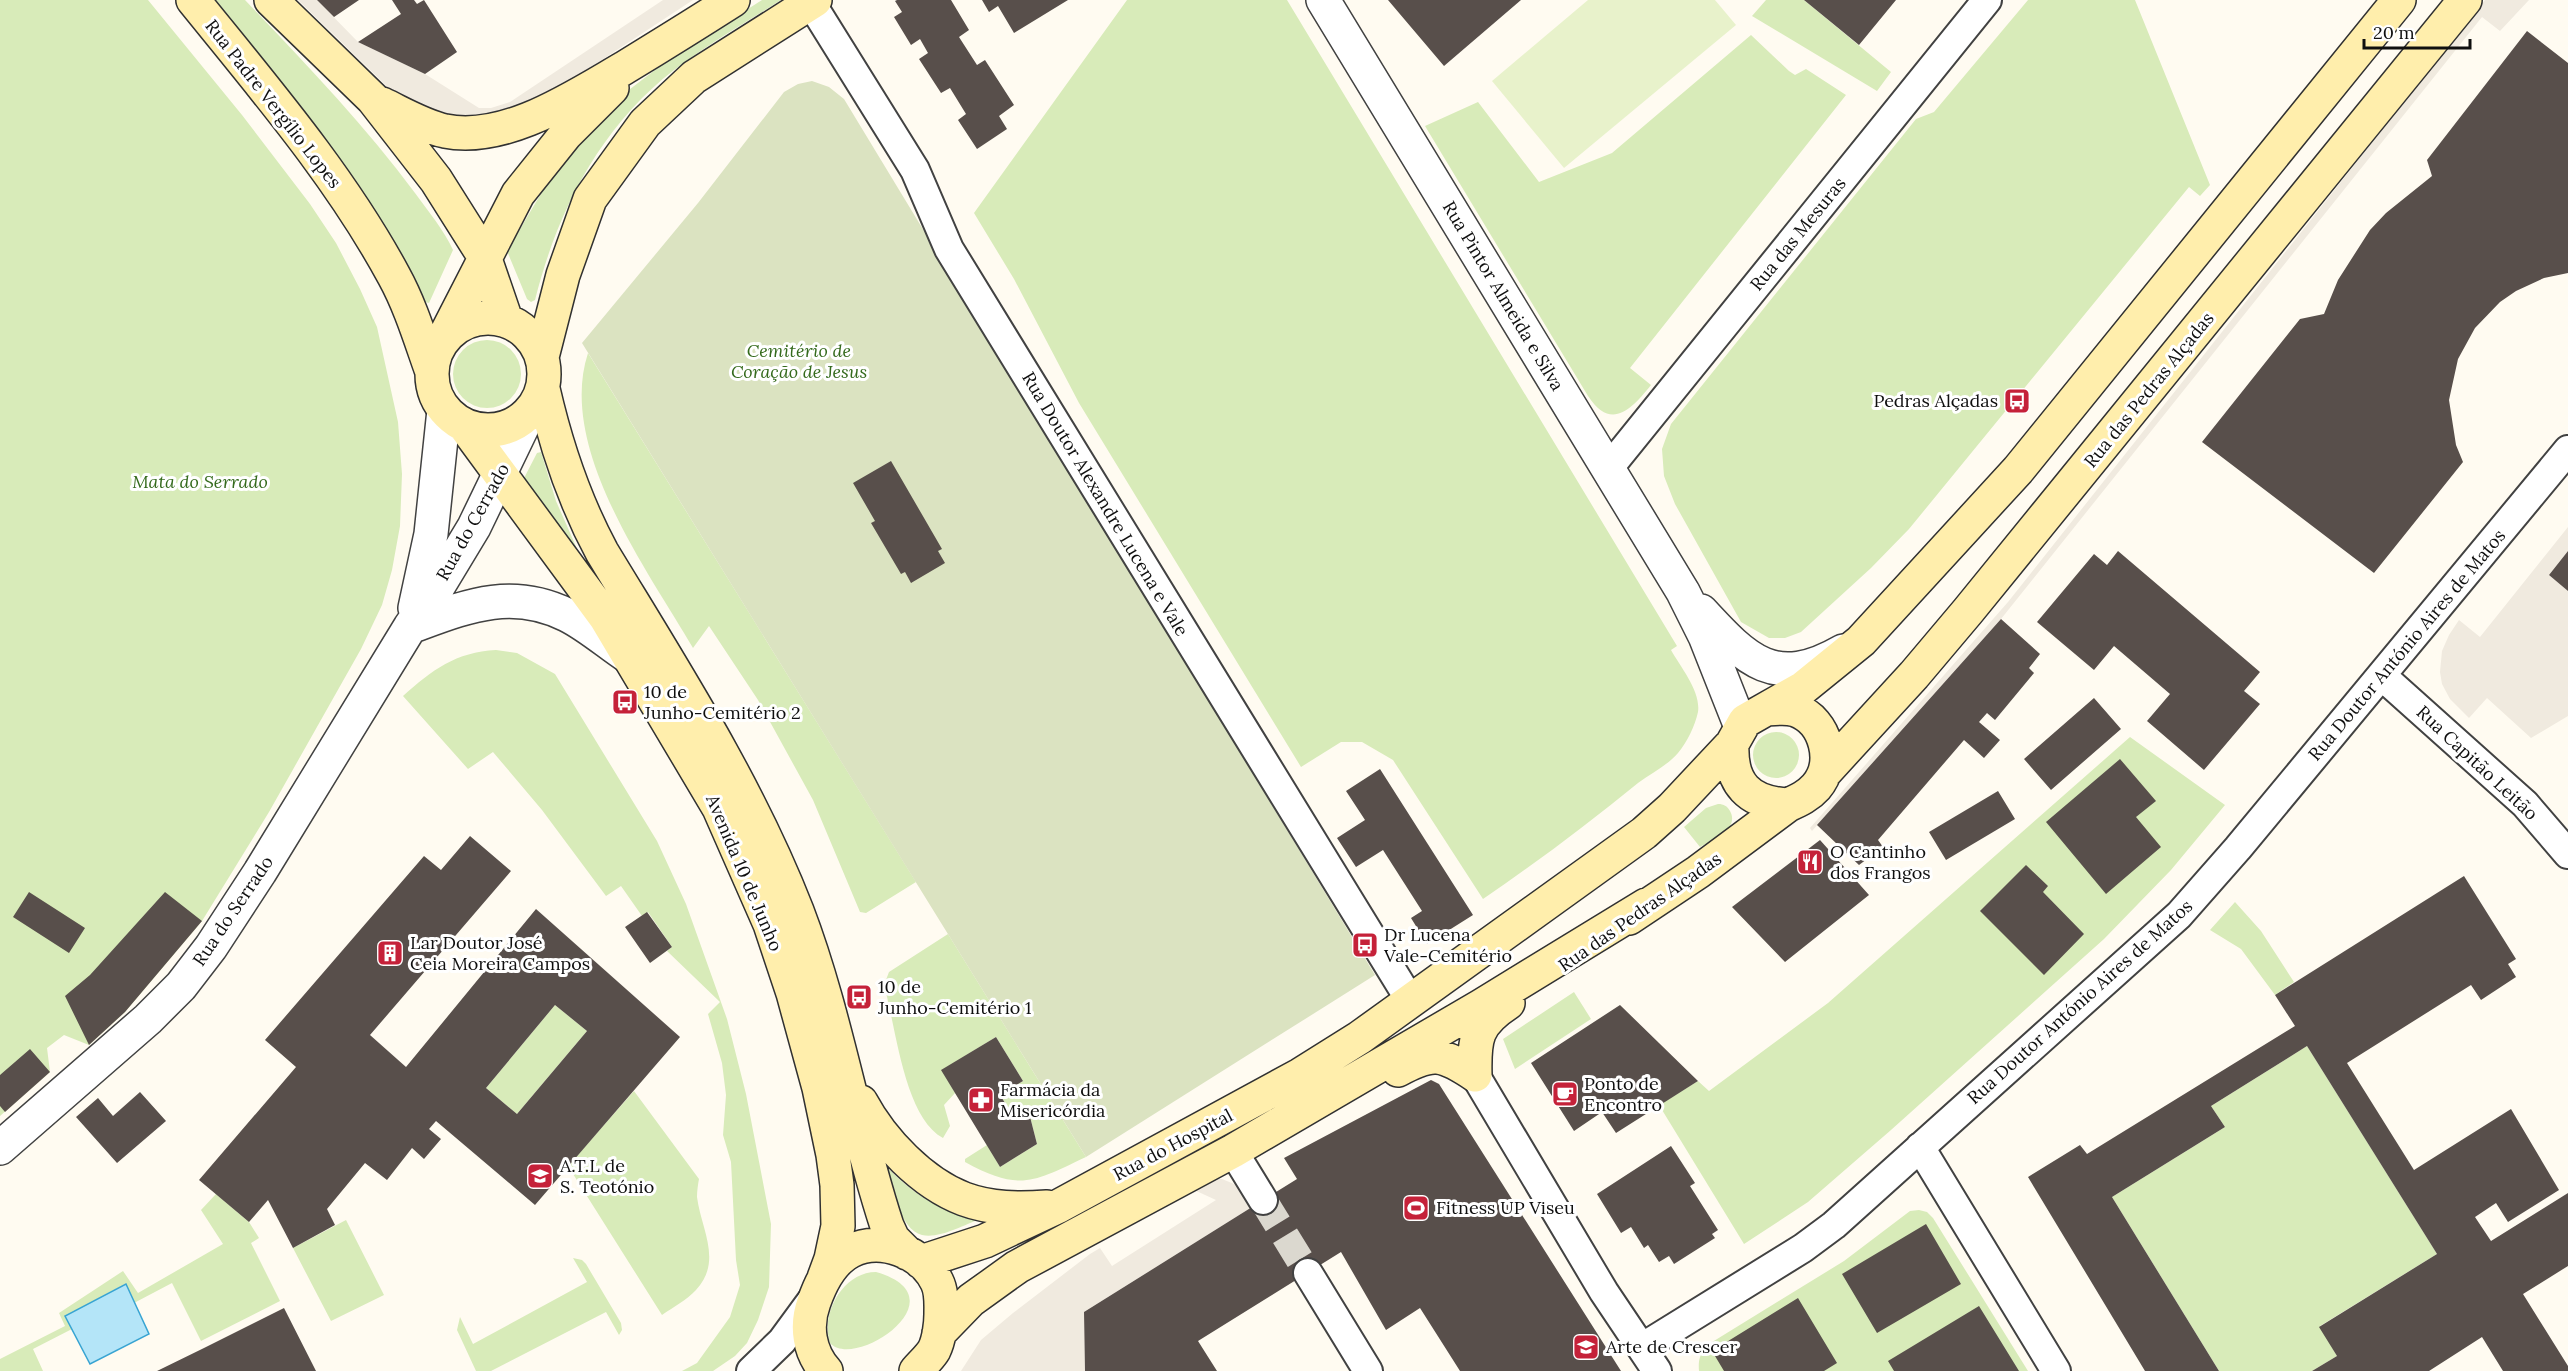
<svg xmlns="http://www.w3.org/2000/svg" width="2568" height="1371" font-family="Lora,serif">
  <rect width="100%" height="100%" fill="#fffbf1"/>
  <path fill="#d8ebb9" d="M0,0H148L242,115L310,204L336,243L360,289L377,327L398,422L402,474L400,526L392,570L382,605L361,649L269,812L202,921L125,1012L89,1045L64,1035L47,1048L50,1072L0,1116Z
    M206,0H245C304,62 364,124 415,193C428,211 444,230 453,250L429,303L425,302L412,281Z
    M762,0H781C745,23 708,44 674,70C600,127 557,212 535,300L531,302L527,299L507,251L561,160L621,96L668,60Z
    M1127,0H1287L1677,646L1671,650C1681,668 1701,691 1698,712C1695,726 1687,742 1678,753C1667,766 1651,773 1638,783C1588,824 1537,862 1483,899L1393,760L1362,742H1341L1301,767L1079,403L1014,279L974,213Z
    M1766,0H1804L1891,72L1877,91L1752,16Z
    M2028,0H2135L2210,185L2200,196L2189,187L1909,529L1871,568L1801,632L1785,638H1769L1741,622L1675,504L1664,476L1662,449L1671,424L1916,119L1934,112Z
    M1751,35L1789,71L1795,75L1806,69L1846,95L1630,368L1651,385C1631,410 1611,431 1588,396L1425,126L1478,102L1539,182L1612,153Z
    M453 374a34 34 0 1 1 68 0a34 34 0 1 1-68 0Z
    M588,353L916,882L866,913L860,912L813,800L758,700L709,626L693,648C647,569 557,448 588,353Z
    M541,452L556,501L578,551L614,608L522,482L537,453Z
    M496,650L517,653L555,674L657,841L686,904L727,1019L746,1094L771,1224L769,1287L758,1320L747,1343L735,1356L713,1371H682L697,1363L730,1317L740,1285L736,1260L731,1162L723,1135L726,1095L722,1063L708,1014L720,1002L667,951L672,947L648,912L642,916L621,886L606,896L542,810L493,752L468,769L403,696C432,670 456,652 496,650Z
    M1753 755a23 23 0 1 1 46 0a23 23 0 1 1-46 0Z
    M2130,737L2225,805L2171,870L2104,939L1891,1130L1808,1202L1744,1244L1659,1105L1698,1081L1709,1091L1828,1003Z
    M1718,804C1724,804 1727,806 1730,811C1740,829 1712,840 1700,847L1684,827L1706,808Z
    M2235,902L2261,931L2294,982L2275,995L2241,949L2210,930Z
    M948,934L1086,1157C1033,1182 1020,1192 965,1162V1159L987,1145L1000,1167L1037,1144L1027,1105L1012,1114L1000,1095L1023,1081L996,1037L942,1070L955,1093L944,1105L950,1126L943,1138C904,1117 896,1027 884,985L889,972Z
    M1574,992L1591,1019L1515,1069L1503,1039Z
    M555,1005L587,1031L517,1114L486,1088Z
    M2307,1046L2437,1254L2320,1326L2337,1356L2312,1371H2219L2112,1197L2225,1127L2211,1106Z
    M634,1091L699,1179C698,1184 697,1191 697,1197C701,1229 723,1261 696,1290C687,1300 673,1307 662,1315L568,1166Z
    M883,1163C910,1192 941,1213 980,1219C964,1225 939,1239 922,1235C900,1230 889,1182 883,1163Z
    M216,1194L249,1222L259,1238L251,1243L280,1301L201,1341L172,1283L134,1303L125,1284L65,1316L72,1329L33,1349L43,1371H0V1359L65,1326L59,1313L123,1271L138,1293L223,1244L201,1210Z
    M1919,1210L1927,1212L1933,1218L2028,1371H1699C1698,1360 1700,1352 1709,1344L1844,1261L1910,1211Z
    M346,1220L384,1295L331,1321L293,1248Z
    M573,1258L582,1260L586,1264L621,1323L622,1330L619,1335L606,1312L491,1371H476L457,1330L460,1317L473,1344L587,1282Z
    M876,1272C964,1297 855,1371 830,1343C820,1314 843,1272 876,1272Z"/>
  <path fill="#dbe3c1" d="M812,81L829,87L844,99L1375,975L1086,1157L582,343L698,203L784,92L798,84Z"/>
  <path fill="#e8f2cb" d="M1588,0H1715L1736,25L1564,168L1492,81Z"/>
  <path fill="#f0eadf" d="M298,0H317L358,42L425,74L479,108H491L510,102L663,0H693L527,109L458,119L398,97Z
    M2485,0H2529L2500,31L2482,17L2001,619L1812,831L1810,828L2008,602Z
    M2568,527V551L2549,575L2568,590V716L2531,738L2487,698L2469,718L2450,699L2442,684L2440,672L2442,651L2449,635L2459,620L2480,637Z
    M1215,1179H1222L1239,1186L1255,1205L1084,1312L1085,1371H961L981,1340L1013,1313L1090,1254L1100,1248L1112,1266L1216,1200L1192,1189Z"/>
  <path fill="#b4e5f8" stroke="#38a4d2" stroke-width="1.5" d="M126,1284L149,1334L90,1364L65,1316Z"/>
  <path fill="#584f4b" fill-rule="evenodd" d="M317,0H359L334,17Z
    M392,0H414L417,4L424,0L457,52L425,74L358,42L401,14Z
    M897,0H951L969,30L959,37L977,65L985,60L1014,105L999,116L1007,129L977,149L958,120L966,114L950,88L941,93L919,59L928,53L920,39L911,45L894,17L902,12L895,1Z
    M982,0H1068L1014,33L998,6L989,12Z
    M1388,0H1521L1444,66Z
    M1804,0H1896L1859,45Z
    M2527,31L2568,63V273L2544,278L2516,291L2500,302L2475,328L2458,359L2449,400L2456,445L2463,462L2374,573L2202,442L2300,319L2324,314L2338,280L2370,230L2386,213L2432,176L2427,160Z
    M891,461L942,549L938,551L945,563L911,583L905,572L901,574L871,523L875,521L853,483Z
    M2118,551L2260,672L2244,691L2260,704L2204,770L2147,721L2170,694L2114,646L2094,670L2037,622L2094,554L2107,565Z
    M2568,551V591L2549,575Z
    M2001,619L2040,654L2029,668L2034,673L1995,720L1987,713L1979,722L2000,740L1984,758L1964,740L1878,840L1883,847L1859,865L1817,825Z
    M2094,698L2121,729L2051,790L2024,759Z
    M2120,759L2156,801L2136,817L2161,847L2106,894L2046,822Z
    M1380,769L1473,915L1427,944L1411,918L1422,911L1383,850L1356,867L1337,838L1365,820L1346,791Z
    M1998,791L2015,819L1946,860L1929,832Z
    M470,836L511,871L370,1035L406,1067L536,909L680,1037L535,1205L436,1121L429,1129L441,1139L424,1159L412,1148L387,1180L365,1163L327,1209L335,1225L293,1248L268,1200L249,1222L199,1180L296,1067L265,1040L424,856L441,870ZM555,1005L587,1031L517,1114L486,1088Z
    M1820,840L1869,895L1785,962L1732,907Z
    M2026,865L2048,886L2043,892L2084,934L2044,975L1980,911Z
    M2464,876L2516,959L2508,964L2516,977L2481,1000L2471,985L2347,1063L2414,1170L2511,1109L2559,1190L2508,1222L2496,1203L2475,1217L2491,1241L2568,1193V1266L2523,1294L2568,1366V1371H2503L2482,1337L2429,1371H2312L2337,1356L2319,1327L2437,1254L2307,1046L2211,1106L2225,1127L2112,1197L2219,1371H2145L2028,1177L2080,1145L2087,1154L2295,1026L2275,995Z
    M29,892L85,928L69,953L13,917Z
    M165,892L202,921L125,1012L89,1045L65,996L90,975Z
    M647,912L672,947L650,963L625,927Z
    M1620,1005L1698,1081L1616,1133L1602,1112L1574,1131L1531,1063Z
    M996,1037L1023,1081L1000,1095L1012,1114L1027,1105L1037,1144L1000,1167L941,1070Z
    M30,1049L50,1072L5,1112L0,1106V1075Z
    M1431,1080L1439,1084L1621,1371H1460L1420,1308L1386,1330L1341,1252L1198,1341L1217,1371H1085L1084,1312L1297,1179L1284,1158Z
    M140,1092L166,1121L117,1163L76,1117L98,1098L113,1116Z
    M1671,1146L1695,1183L1690,1186L1718,1230L1712,1234L1715,1238L1674,1264L1669,1256L1659,1262L1648,1245L1644,1248L1631,1227L1621,1233L1597,1194Z
    M1926,1224L1961,1284L1877,1333L1842,1274Z
    M1798,1298L1837,1363L1824,1371H1724L1712,1351Z
    M1979,1306L2019,1371H1894L1888,1361Z
    M284,1308L316,1371H157L204,1348Z"/>
  <g fill="none" stroke-linecap="round" stroke-linejoin="round">
    <path stroke="#dbd8cf" stroke-width="28" stroke-dasharray="28 14" stroke-linecap="butt" d="M1263,1200L1308,1273"/>
    <defs>
      <path id="minor" d="M811,3L915,170L949,249L1410,1000
        M1608,469L1987,0
        M2382,676L2525,804L2568,854
        M1475,1075L1604,1292L1657,1371
        M1920,1147L2056,1371
        M1233,1151L1263,1200
        M1308,1273L1368,1371
        M1643,1347L1803,1248L1834,1225L2179,915L2238,848L2568,450
        M751,1371L782,1341L815,1296"/>
      <path id="tertiary" d="M1323,0L1683,592L1705,636L1741,727
        M415,608L431,534L444,410
        M1701,611C1747,661 1775,690 1843,651
        M410,627C465,607 510,587 567,615C589,626 609,644 629,657
        M0,1148L148,1019L181,986L211,947L260,872L410,627L439,585L474,527L529,413"/>
      <path id="secondary" d="M193,0C264,88 340,176 394,276C410,305 420,338 431,369
        M271,0L373,99L436,180L484,256L506,320
        M382,104C403,114 423,126 445,131C506,143 574,97 624,68C660,46 697,23 733,0
        M432 374a56 56 0 1 1 112 0a56 56 0 1 1-112 0Z
        M444,338L518,194L566,134L612,88
        M542,357L563,275L590,199L645,123L694,77L815,0
        M543,389C556,446 574,500 602,552C673,669 747,783 797,911C836,1013 853,1123 887,1226L893,1239L907,1253
        M464,425L606,618L719,808L770,924L793,993L819,1088L833,1155L837,1185L838,1226L831,1259L824,1278
        M1732,744C1730,784 1749,803 1788,805
        M1825,772L1914,675L1968,611L2465,0
        M1629,918L1698,872L1788,805C1799,800 1808,796 1816,787C1837,763 1826,721 1796,710C1787,707 1778,708 1768,709
        M1398,1070C1433,1051 1442,1053 1475,1075
        M1475,1075C1474,1038 1476,1024 1508,1003
        M861,1102C882,1141 922,1183 964,1199C991,1209 1019,1209 1047,1207
        M921,1262L985,1241L1059,1206L1300,1075L1359,1038L1644,833L1672,808L1732,744L1745,721L1803,688L1861,641L2018,470L2399,0
        M939,1333L971,1300L1017,1267L1233,1151L1481,1006L1646,905
        M826,1371C809,1352 805,1326 814,1302C821,1282 831,1261 851,1251C881,1236 923,1252 937,1282C942,1292 941,1303 941,1314C941,1324 939,1340 934,1350C930,1357 922,1364 916,1371"/>
    </defs>
    <use href="#minor" stroke="#424242" stroke-width="32"/>
    <use href="#tertiary" stroke="#424242" stroke-width="36"/>
    <use href="#secondary" stroke="#313131" stroke-width="36"/>
    <use href="#minor" stroke="#fff" stroke-width="28"/>
    <use href="#tertiary" stroke="#fff" stroke-width="33"/>
    <use href="#secondary" stroke="#ffeeac" stroke-width="33"/>
  </g>
  <defs>
    <symbol id="bus-square" viewBox="-11 -11 22 22"><rect x="-9" y="-9" width="18" height="18" rx="4" fill="#c52139" stroke="#fff"/><path d="M-5-6H5V4H4V6H2V4H-2V6H-4V4H-5ZM-3.5-4V0h7V-4ZM-3.5 1.2v1.5H-2V1.2ZM2 1.2v1.5H3.5V1.2Z" fill="#fff"/></symbol>
    <symbol id="restaurant-square" viewBox="-11 -11 22 22"><rect x="-9" y="-9" width="18" height="18" rx="4" fill="#c52139" stroke="#fff"/><path d="M-5-6h1v4h1v-4h1v4h1v-4h1v5L-1.5 .5V6h-2V.5L-5-1ZM5-6V6H3V1.5H1.5Q1.5-4 5-6Z" fill="#fff"/></symbol>
    <symbol id="building-square" viewBox="-11 -11 22 22"><rect x="-9" y="-9" width="18" height="18" rx="4" fill="#c52139" stroke="#fff"/><path d="M-4-6H4V6H1V3H-1V6H-4ZM-2.5-4.3h1.7v1.8h-1.7ZM.8-4.3h1.7v1.8H.8ZM-2.5-1h1.7V.8h-1.7ZM.8-1h1.7V.8H.8Z" fill="#fff"/></symbol>
    <symbol id="cafe-square" viewBox="-11 -11 22 22"><rect x="-9" y="-9" width="18" height="18" rx="4" fill="#c52139" stroke="#fff"/><path d="M-5.5-4.5H6V0H3Q3 3.5 0 3.5H-2.5Q-5.5 3.5-5.5 0ZM3-3.2v2h1.7v-2ZM-6 4.5H4V6H-6Z" fill="#fff"/></symbol>
    <symbol id="pharmacy-square" viewBox="-11 -11 22 22"><rect x="-9" y="-9" width="18" height="18" rx="4" fill="#c52139" stroke="#fff"/><path d="M-2-6h4v4h4v4h-4v4h-4v-4h-4v-4h4Z" fill="#fff"/></symbol>
    <symbol id="school-square" viewBox="-11 -11 22 22"><rect x="-9" y="-9" width="18" height="18" rx="4" fill="#c52139" stroke="#fff"/><path d="M0-5L7-2L0 1L-7-2ZM-4 1L0 2.5L4 1V4Q0 6-4 4Z" fill="#fff"/></symbol>
    <symbol id="stadium-square" viewBox="-11 -11 22 22"><rect x="-9" y="-9" width="18" height="18" rx="4" fill="#c52139" stroke="#fff"/><path d="M0-5a6.5 5 0 1 0 0 10a6.5 5 0 1 0 0-10ZM-3.5-1.8h7v3.6h-7Z" fill="#fff"/></symbol>
  </defs>
  <g fill-rule="evenodd">
    <use href="#bus-square" x="2002" y="386" width="30" height="30"/>
    <use href="#bus-square" x="610" y="687" width="30" height="30"/>
    <use href="#restaurant-square" x="1795" y="847" width="30" height="30"/>
    <use href="#bus-square" x="1350" y="930" width="30" height="30"/>
    <use href="#building-square" x="375" y="938" width="30" height="30"/>
    <use href="#bus-square" x="844" y="982" width="30" height="30"/>
    <use href="#cafe-square" x="1550" y="1079" width="30" height="30"/>
    <use href="#pharmacy-square" x="966" y="1085" width="30" height="30"/>
    <use href="#school-square" x="525" y="1161" width="30" height="30"/>
    <use href="#stadium-square" x="1401" y="1193" width="30" height="30"/>
    <use href="#school-square" x="1571" y="1332" width="30" height="30"/>
  </g>
  <g text-anchor="middle" stroke-width="6" stroke-linejoin="round" paint-order="stroke">
    <g font-size="18" fill="#0f0f0f" stroke="#fff">
      <text transform="translate(273 104) rotate(52)" y="6">Rua Padre Vergílio Lopes</text>
      <text transform="translate(1798 234) rotate(-51)" y="6">Rua das Mesuras</text>
      <text transform="translate(1503 296) rotate(59)" y="6">Rua Pintor Almeida e Silva</text>
      <text transform="translate(2149 390) rotate(-51)" y="6">Rua das Pedras Alçadas</text>
      <text transform="translate(1105 504) rotate(59)" y="6">Rua Doutor Alexandre Lucena e Vale</text>
      <text transform="translate(473 522) rotate(-61)" y="6">Rua do Cerrado</text>
      <text transform="translate(2407 645) rotate(-50)" y="6">Rua Doutor António Aires de Matos</text>
      <text transform="translate(2477 763) rotate(43)" y="6">Rua Capitão Leitão</text>
      <text transform="translate(744 873) rotate(67)" y="6">Avenida 10 de Junho</text>
      <text transform="translate(233 911) rotate(-56)" y="6">Rua do Serrado</text>
      <text transform="translate(1640 912) rotate(-35)" y="6">Rua das Pedras Alçadas</text>
      <text transform="translate(2080 1002) rotate(-42)" y="6">Rua Doutor António Aires de Matos</text>
      <text transform="translate(1173 1145) rotate(-28)" y="6">Rua do Hospital</text>
    </g>
    <g font-size="18" font-style="italic" fill="#346a1c" stroke="#fff">
      <text x="799" y="357">Cemitério de<tspan x="799" dy="21">Coração de Jesus</tspan></text>
      <text x="200" y="488">Mata do Serrado</text>
    </g>
    <g font-size="18" fill="#0f0f0f" stroke="#fff" text-anchor="start">
      <text x="1998" y="407" text-anchor="end">Pedras Alçadas</text>
      <text x="644" y="698">10 de<tspan x="644" dy="21">Junho-Cemitério 2</tspan></text>
      <text x="1830" y="858">O Cantinho<tspan x="1830" dy="21">dos Frangos</tspan></text>
      <text x="1384" y="941">Dr Lucena<tspan x="1384" dy="21">Vale-Cemitério</tspan></text>
      <text x="410" y="949">Lar Doutor José<tspan x="410" dy="21">Ceia Moreira Campos</tspan></text>
      <text x="878" y="993">10 de<tspan x="878" dy="21">Junho-Cemitério 1</tspan></text>
      <text x="1584" y="1090">Ponto de<tspan x="1584" dy="21">Encontro</tspan></text>
      <text x="1000" y="1096">Farmácia da<tspan x="1000" dy="21">Misericórdia</tspan></text>
      <text x="560" y="1172">A.T.L de<tspan x="560" dy="21">S. Teotónio</tspan></text>
      <text x="1436" y="1214">Fitness UP Viseu</text>
      <text x="1606" y="1353">Arte de Crescer</text>
    </g>
  </g>
  <path d="M2364 39v9h106v-9" fill="none" stroke="#0f0f0f" stroke-width="3"/>
  <text x="2373" y="39" font-size="18" fill="#0f0f0f" stroke="#ffffff" stroke-width="4.5" paint-order="stroke">20 m</text>
</svg>
